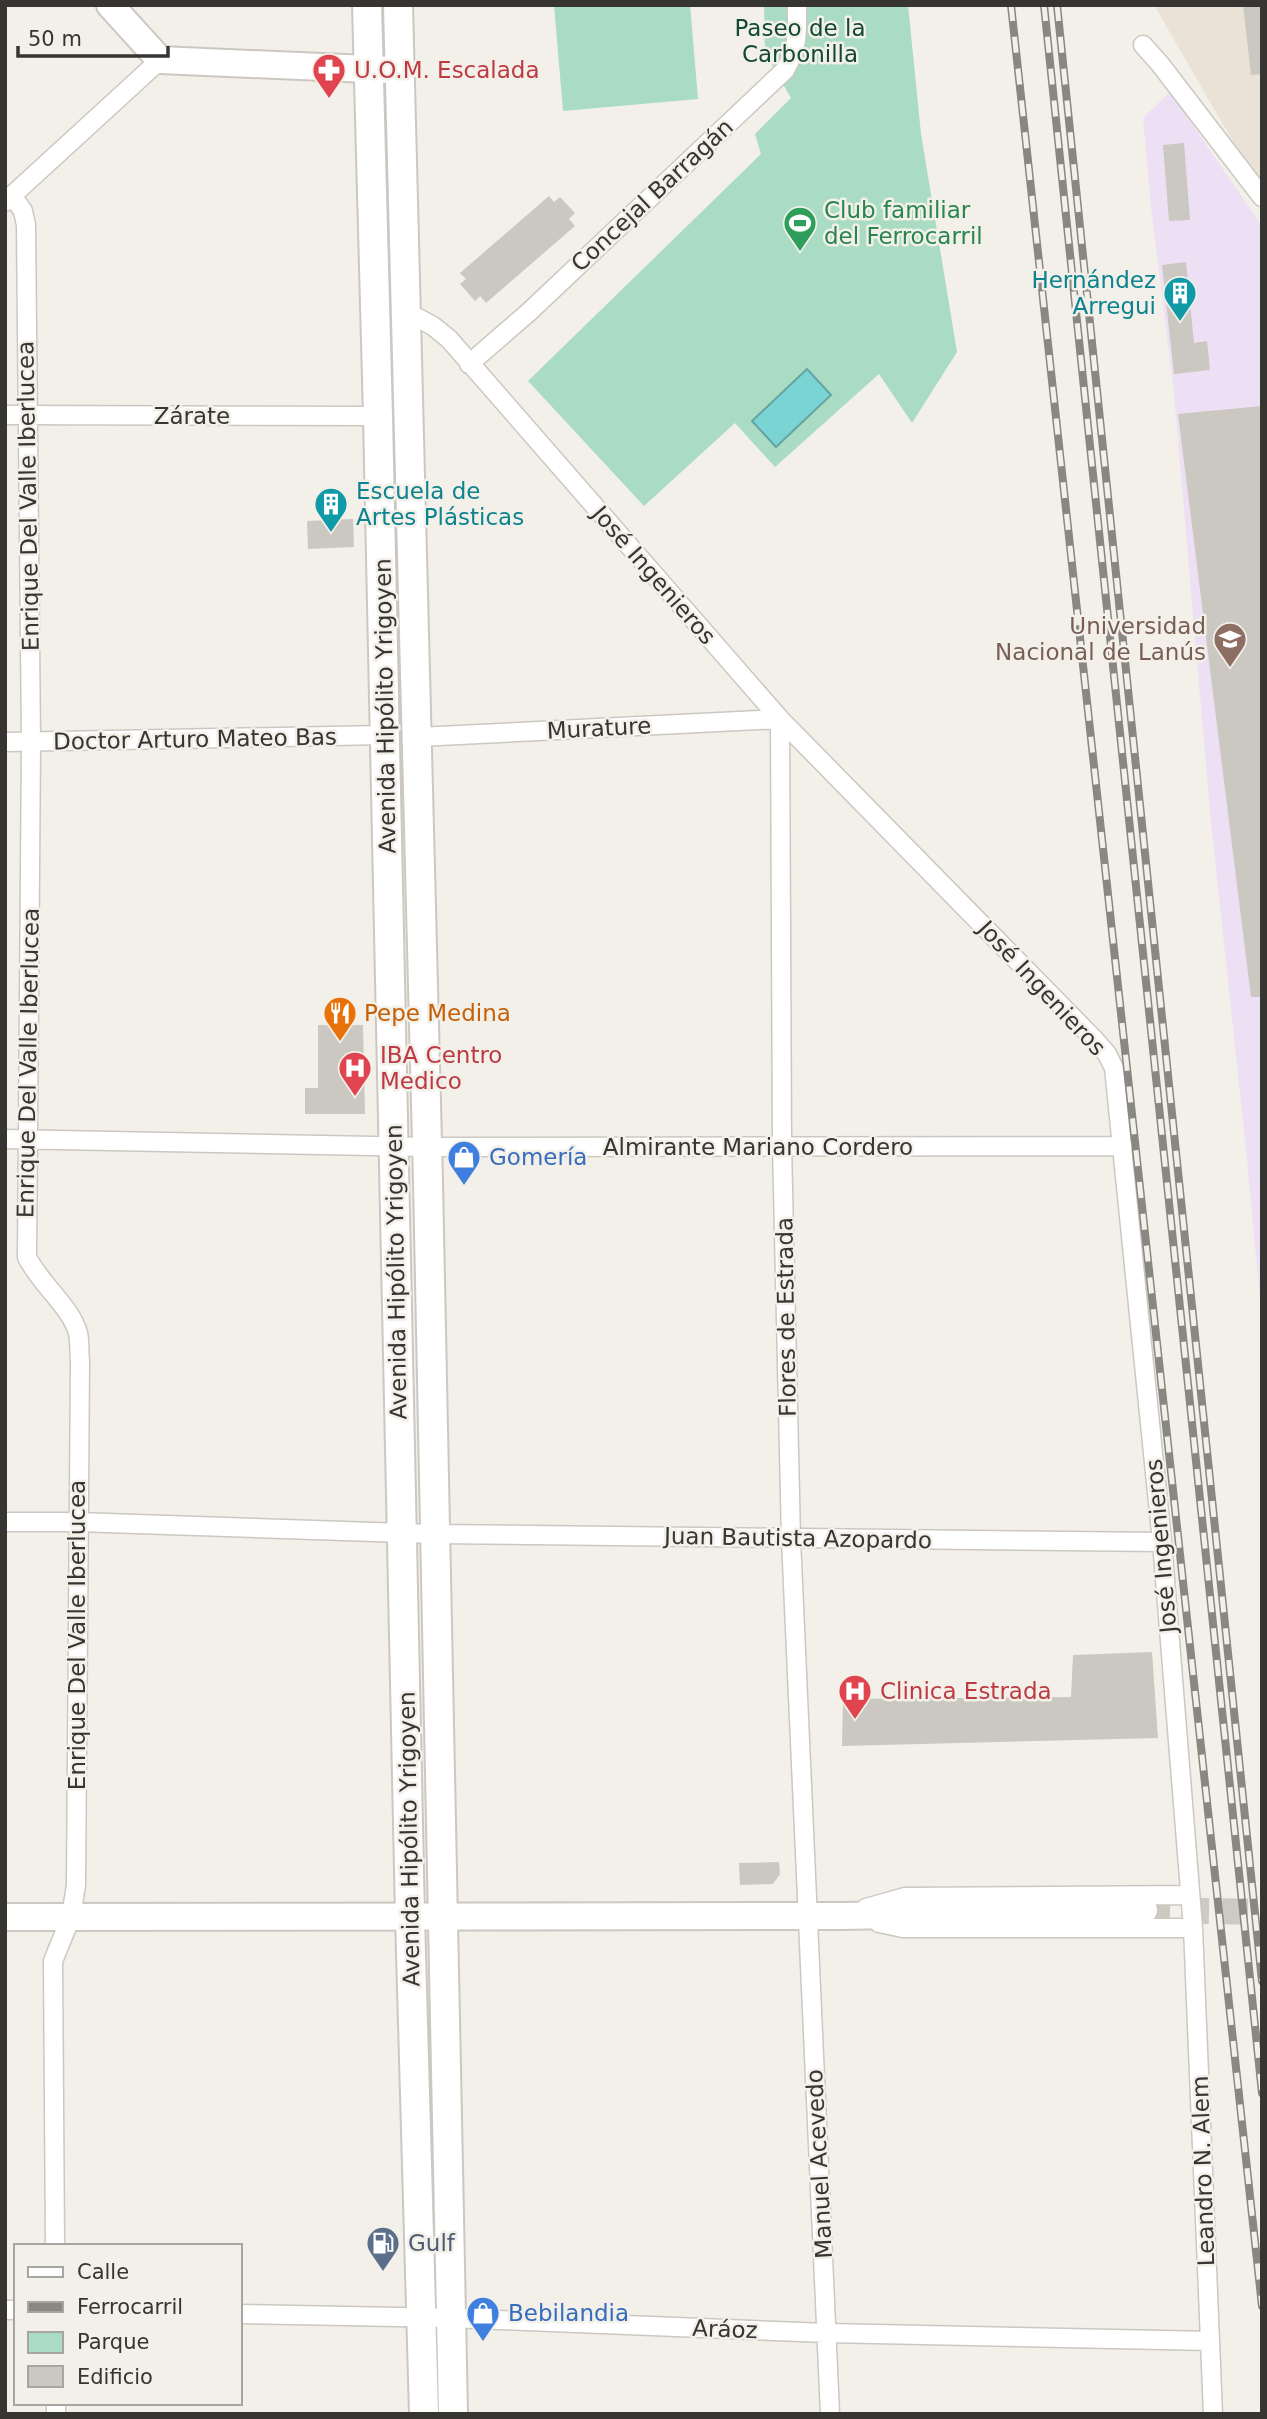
<svg xmlns="http://www.w3.org/2000/svg" width="1267" height="2419" font-family="'DejaVu Sans',sans-serif">
  <rect width="100%" height="100%" fill="#f3efe9"/>
  <path fill="#eae2d6" d="M1154,5H1262V186L1253,176Z"/>
  <path fill="#eee0f4" d="M1170,92L1262,226V1320L1247,1159L1210,812L1174,393L1151,207L1143,118Z"/>
  <path fill="#a9dcc2" d="M554,5H690L698,99L563,111Z
    M764,5H908L921,134L957,352L912,423L879,374L775,467L735,423L644,506L528,381L761,154L755,134L791,98L765,53Z"/>
  <path fill="#7bd4d4" stroke="#66a4a3" stroke-width="2" d="M807,369L831,395L776,447L752,421Z"/>
  <path fill="#cbc7c1" d="M1243,5H1262V74L1251,75Z
    M1184,143L1190,220L1169,221L1163,145Z
    M549,196L554,202L560,197L575,213L569,219L575,226L486,303L480,296L475,301L460,284L466,279L460,273Z
    M1186,262L1194,343L1207,341L1210,370L1174,374L1162,265Z
    M1262,406V997H1251L1178,414Z
    M353,519L354,547L308,549L307,521Z
    M318,1025H363L365,1114H305V1088H318Z
    M1152,1652L1158,1738L842,1746L843,1699L1071,1697L1073,1655Z
    M779,1862L780,1874L773,1884L740,1885L739,1863Z"/>
  <g fill="none" stroke-linecap="round" stroke-linejoin="round">
    <path stroke="#cdcac4" stroke-width="26" stroke-dasharray="26 13" stroke-linecap="butt" d="M1144,1910L1262,1912"/>
    <defs>
      <path id="street" d="M1143,45L1160,64L1262,197
        M12,195L23,211L26,225L31,742L27,1257C40,1284 71,1307 78,1333C80,1342 79,1352 80,1361L76,1885L71,1917L53,1961L55,2246
        M5,202L160,60
        M407,312L433,326L449,339L780,719L1094,1039L1107,1054L1114,1068L1162,1542L1193,1928L1213,2414
        M469,364L529,312L785,70C799,46 797,32 797,5
        M5,415L378,416
        M780,719L782,1146L791,1539L830,2414
        M418,737L780,719
        M5,742L385,735
        M5,1139L427,1147L1123,1146
        M5,1522H77L434,1534L1162,1542
        M866,1908L905,1897L1190,1895
        M879,1923L903,1928H1193
        M5,2310H16
        M240,2314L450,2318L827,2333L1210,2341
        M56,2403V2414"/>
      <path id="secondary" d="M110,5L160,60L391,70
        M5,1917L843,1916L1144,1910"/>
      <path id="primary" d="M367,5L378,416L410,1917L424,2414
        M398,5L428,1182L453,2414"/>
    </defs>
    <use href="#street" stroke="#ccc8c1" stroke-width="21"/>
    <use href="#secondary" stroke="#ccc8c1" stroke-width="30"/>
    <use href="#primary" stroke="#ccc8c1" stroke-width="32"/>
    <use href="#street" stroke="#fff" stroke-width="18"/>
    <use href="#secondary" stroke="#fff" stroke-width="26"/>
    <use href="#primary" stroke="#fff" stroke-width="28"/>
    <defs>
      <path id="rail" d="M1011,5L1262,2306
        M1044,5L1262,2093
        M1057,5L1262,1981"/>
    </defs>
    <use href="#rail" stroke="#898782" stroke-width="8"/>
    <use href="#rail" stroke="#f3efe9" stroke-width="5" stroke-dasharray="16" stroke-linecap="butt"/>
  </g>
  <defs>
    <symbol id="pharmacy-pin" viewBox="-11 -11 22 30"><path d="M0 17L-7.5 6A9.5 9.5 0 1 1 7.5 6Z" fill="#e0444e" stroke="#f3efe9"/><path d="M-2-6h4v4h4v4h-4v4h-4v-4h-4v-4h4Z" fill="#fff"/></symbol>
    <symbol id="stadium-pin" viewBox="-11 -11 22 30"><path d="M0 17L-7.5 6A9.5 9.5 0 1 1 7.5 6Z" fill="#2e9e5b" stroke="#f3efe9"/><path d="M0-5a6.5 5 0 1 0 0 10a6.5 5 0 1 0 0-10ZM-3.5-1.8h7v3.6h-7Z" fill="#fff"/></symbol>
    <symbol id="building-pin" viewBox="-11 -11 22 30"><path d="M0 17L-7.5 6A9.5 9.5 0 1 1 7.5 6Z" fill="#0f9aa8" stroke="#f3efe9"/><path d="M-4-6H4V6H1V3H-1V6H-4ZM-2.5-4.3h1.7v1.8h-1.7ZM.8-4.3h1.7v1.8H.8ZM-2.5-1h1.7V.8h-1.7ZM.8-1h1.7V.8H.8Z" fill="#fff"/></symbol>
    <symbol id="university-pin" viewBox="-11 -11 22 30"><path d="M0 17L-7.5 6A9.5 9.5 0 1 1 7.5 6Z" fill="#8d6e63" stroke="#f3efe9"/><path d="M0-5L7-2L0 1L-7-2ZM-4 1L0 2.5L4 1V4Q0 6-4 4Z" fill="#fff"/></symbol>
    <symbol id="restaurant-pin" viewBox="-11 -11 22 30"><path d="M0 17L-7.5 6A9.5 9.5 0 1 1 7.5 6Z" fill="#e8710a" stroke="#f3efe9"/><path d="M-5-6h1v4h1v-4h1v4h1v-4h1v5L-1.5 .5V6h-2V.5L-5-1ZM5-6V6H3V1.5H1.5Q1.5-4 5-6Z" fill="#fff"/></symbol>
    <symbol id="hospital-pin" viewBox="-11 -11 22 30"><path d="M0 17L-7.5 6A9.5 9.5 0 1 1 7.5 6Z" fill="#e0444e" stroke="#f3efe9"/><path d="M-5-5h3v3.5h4V-5h3V5h-3V1.5h-4V5h-3Z" fill="#fff"/></symbol>
    <symbol id="shop-pin" viewBox="-11 -11 22 30"><path d="M0 17L-7.5 6A9.5 9.5 0 1 1 7.5 6Z" fill="#3f7fe0" stroke="#f3efe9"/><path d="M-5-2.5h2.3a2.7 3.5 0 0 1 5.4 0H5L5.5 6h-11ZM-1.5-2.5h3a1.5 2.3 0 0 0-3 0Z" fill="#fff"/></symbol>
    <symbol id="fuel-pin" viewBox="-11 -11 22 30"><path d="M0 17L-7.5 6A9.5 9.5 0 1 1 7.5 6Z" fill="#5c6f8a" stroke="#f3efe9"/><path d="M-5.5-6h7V0h2V4h1.3V-2.5L3-4.5l.8-.8L6-3V5H2.5V1h-1V6h-7ZM-4.2-4.7v3.2H.2V-4.7Z" fill="#fff"/></symbol>
  </defs>
  <g fill-rule="evenodd">
    <use href="#pharmacy-pin" x="310" y="51" width="38" height="52"/>
    <use href="#stadium-pin" x="781" y="204" width="38" height="52"/>
    <use href="#building-pin" x="1161" y="274" width="38" height="52"/>
    <use href="#building-pin" x="312" y="485" width="38" height="52"/>
    <use href="#university-pin" x="1211" y="620" width="38" height="52"/>
    <use href="#restaurant-pin" x="321" y="994" width="38" height="52"/>
    <use href="#hospital-pin" x="336" y="1049" width="38" height="52"/>
    <use href="#shop-pin" x="445" y="1138" width="38" height="52"/>
    <use href="#hospital-pin" x="836" y="1672" width="38" height="52"/>
    <use href="#fuel-pin" x="364" y="2224" width="38" height="52"/>
    <use href="#shop-pin" x="464" y="2294" width="38" height="52"/>
  </g>
  <g text-anchor="middle" stroke-width="5" stroke-linejoin="round" paint-order="stroke">
    <g font-size="23" fill="#114932" stroke="#f3efe9">
      <text x="800" y="36">Paseo de la<tspan x="800" dy="26">Carbonilla</tspan></text>
    </g>
    <g font-size="23" fill="#be3a42" stroke="#f3efe9" text-anchor="start">
      <text x="354" y="78">U.O.M. Escalada</text>
      <text x="380" y="1063">IBA Centro<tspan x="380" dy="26">Medico</tspan></text>
      <text x="880" y="1699">Clinica Estrada</text>
    </g>
    <g font-size="23" fill="#363532" stroke="#f3efe9">
      <text transform="translate(652 195) rotate(-43)" y="8">Concejal Barragán</text>
      <text x="192" y="424">Zárate</text>
      <text transform="translate(28 496) rotate(-91)" y="8">Enrique Del Valle Iberlucea</text>
      <text transform="translate(654 575) rotate(49)" y="8">José Ingenieros</text>
      <text transform="translate(385 706) rotate(-91)" y="8">Avenida Hipólito Yrigoyen</text>
      <text transform="translate(599 728) rotate(-3)" y="8">Murature</text>
      <text transform="translate(195 739) rotate(-1)" y="8">Doctor Arturo Mateo Bas</text>
      <text transform="translate(1042 988) rotate(47)" y="8">José Ingenieros</text>
      <text transform="translate(28 1063) rotate(-89)" y="8">Enrique Del Valle Iberlucea</text>
      <text x="758" y="1155">Almirante Mariano Cordero</text>
      <text transform="translate(396 1272) rotate(-91)" y="8">Avenida Hipólito Yrigoyen</text>
      <text transform="translate(786 1317) rotate(-91)" y="8">Flores de Estrada</text>
      <text transform="translate(798 1538) rotate(1)" y="8">Juan Bautista Azopardo</text>
      <text transform="translate(1161 1546) rotate(-95)" y="8">José Ingenieros</text>
      <text transform="translate(77 1635) rotate(-90)" y="8">Enrique Del Valle Iberlucea</text>
      <text transform="translate(409 1839) rotate(-91)" y="8">Avenida Hipólito Yrigoyen</text>
      <text transform="translate(819 2164) rotate(-93)" y="8">Manuel Acevedo</text>
      <text transform="translate(1203 2171) rotate(-92)" y="8">Leandro N. Alem</text>
      <text transform="translate(725 2329) rotate(2)" y="8">Aráoz</text>
    </g>
    <g font-size="23" fill="#27864d" stroke="#f3efe9" text-anchor="start">
      <text x="824" y="218">Club familiar<tspan x="824" dy="26">del Ferrocarril</tspan></text>
    </g>
    <g font-size="23" fill="#0d838f" stroke="#f3efe9" text-anchor="end">
      <text x="1156" y="288">Hernández<tspan x="1156" dy="26">Arregui</tspan></text>
      <text x="356" y="499" text-anchor="start">Escuela de<tspan x="356" dy="26">Artes Plásticas</tspan></text>
    </g>
    <g font-size="23" fill="#785e54" stroke="#f3efe9" text-anchor="end">
      <text x="1206" y="634">Universidad<tspan x="1206" dy="26">Nacional de Lanús</tspan></text>
    </g>
    <g font-size="23" fill="#c56008" stroke="#f3efe9" text-anchor="start">
      <text x="364" y="1021">Pepe Medina</text>
    </g>
    <g font-size="23" fill="#366cbe" stroke="#f3efe9" text-anchor="start">
      <text x="489" y="1165">Gomería</text>
      <text x="508" y="2321">Bebilandia</text>
    </g>
    <g font-size="23" fill="#4e5e75" stroke="#f3efe9" text-anchor="start">
      <text x="408" y="2251">Gulf</text>
    </g>
  </g>
  <rect width="1267" height="2419" fill="none" stroke="#363532" stroke-width="14"/>
  <rect x="14" y="2244" width="228" height="161" fill="#f3efe9" stroke="#a7a5a0" stroke-width="2"/>
  <rect x="28" y="2267" width="35" height="10" fill="#ffffff" stroke="#a7a5a0" stroke-width="2"/>
  <text x="77" y="2279" font-size="21" fill="#363532">Calle</text>
  <rect x="28" y="2302" width="35" height="10" fill="#898782" stroke="#a7a5a0" stroke-width="2"/>
  <text x="77" y="2314" font-size="21" fill="#363532">Ferrocarril</text>
  <rect x="28" y="2332" width="35" height="21" fill="#a9dcc2" stroke="#a7a5a0" stroke-width="2"/>
  <text x="77" y="2349" font-size="21" fill="#363532">Parque</text>
  <rect x="28" y="2366" width="35" height="21" fill="#cbc7c1" stroke="#a7a5a0" stroke-width="2"/>
  <text x="77" y="2384" font-size="21" fill="#363532">Edificio</text>
  <path d="M18 46v10h150v-10" fill="none" stroke="#363532" stroke-width="3.5"/>
  <text x="28" y="46" font-size="21" fill="#363532" stroke="#f3efe9" stroke-width="5" paint-order="stroke">50 m</text>
</svg>
